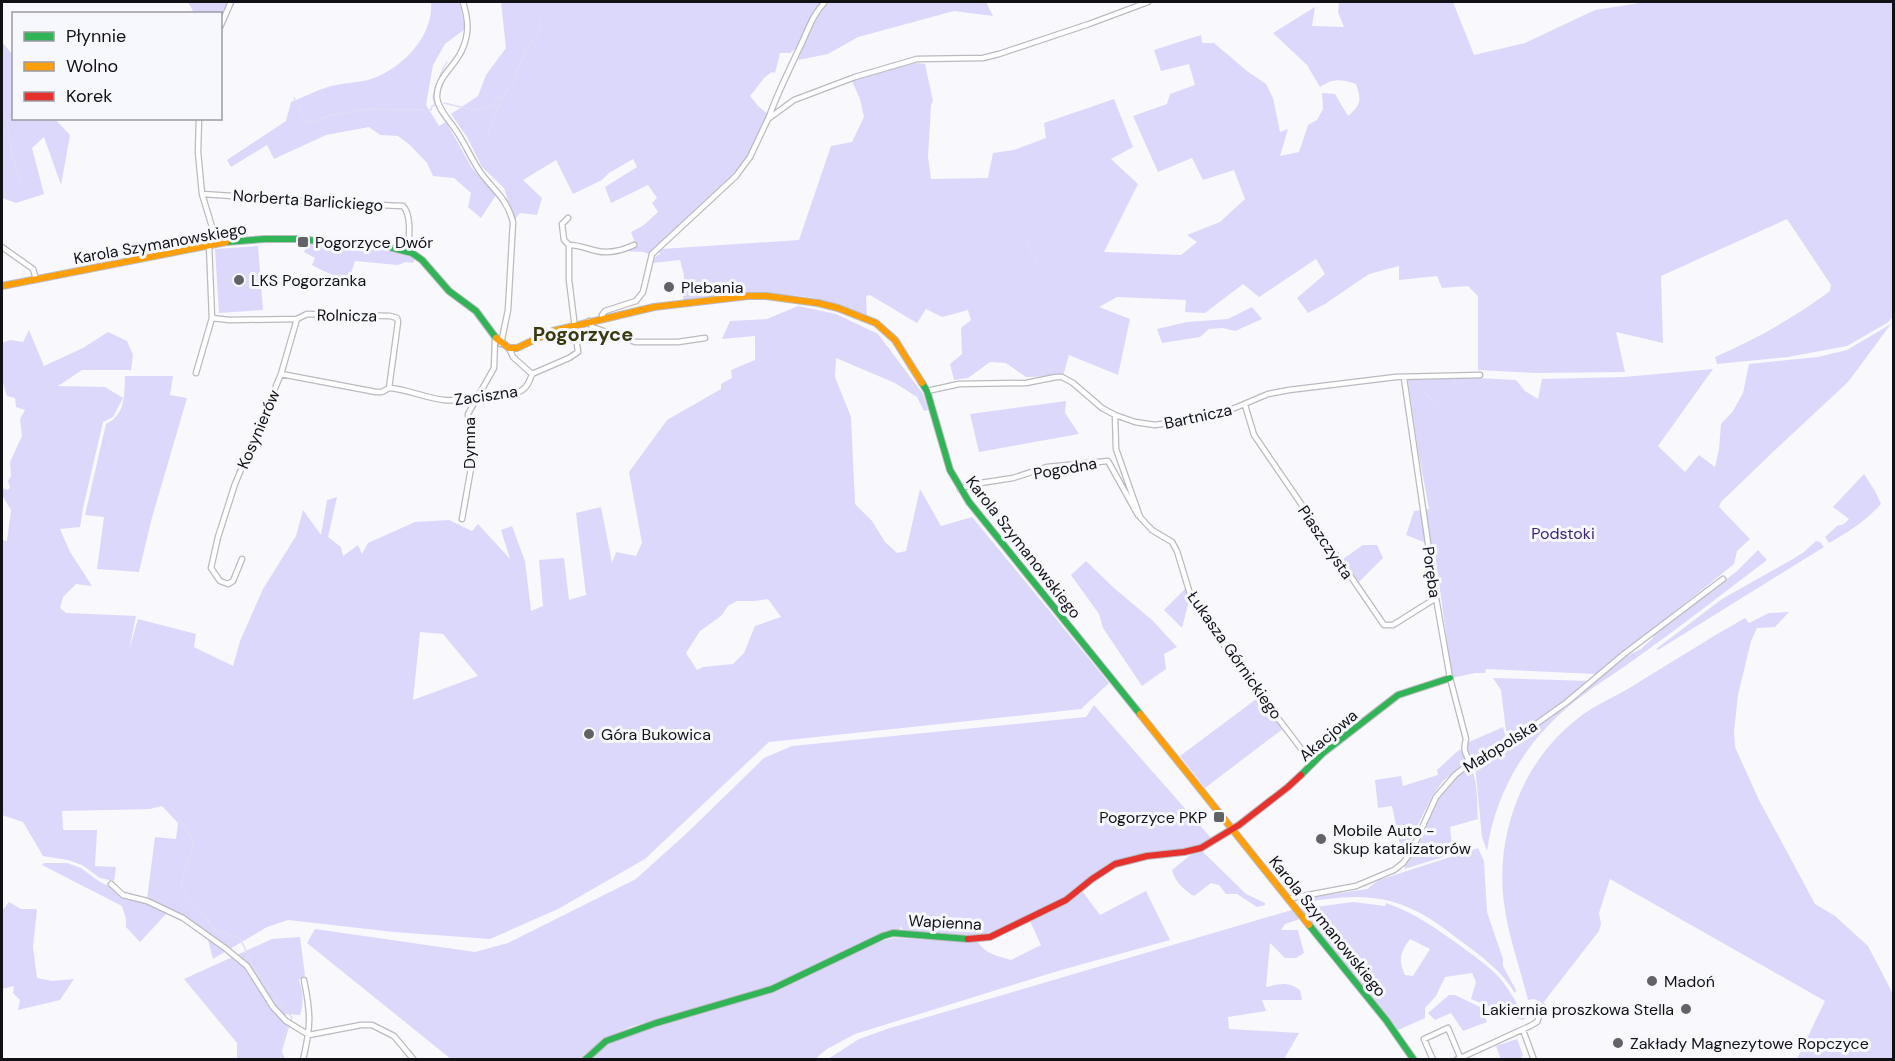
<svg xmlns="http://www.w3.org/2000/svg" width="1895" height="1061" font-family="'DM Sans',sans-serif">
  <rect width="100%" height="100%" fill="#f8f8fd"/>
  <path fill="#dbd8fc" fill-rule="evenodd" d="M188,2H229L221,20L220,14L194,13Z
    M431,2H460L465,29L445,44L433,65L426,105L439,126L446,122L472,168L496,195L481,218L468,207L471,193L454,178L433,176L427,163L410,145L398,136L380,135L369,127L326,135L274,159L267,145L231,167L227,160L286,121L291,102C304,97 317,90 331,86C343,83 356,83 368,80C400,71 434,37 431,2Z
    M501,2H823L812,14L796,48L790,53H780L775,73L772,72L765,77L750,96L758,106L768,114C760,131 754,149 743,164C718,199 678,222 649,254L643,252L624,251L636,245L631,232L644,225L658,212L652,203L657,198L648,185L611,203L605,187L637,167L633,159L609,173L602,180L573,194L556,160L523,180L542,198L537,215L520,213L514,221L504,188L482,167L467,137L451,114L478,96L486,75L506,48Z
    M830,2H986L993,16L954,11L858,37L828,54L798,60C807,39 814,17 830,2Z
    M1339,2H1453L1474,55L1525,43L1595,10L1646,2H1893V317L1887,323L1847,346L1788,357L1717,364L1715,357C1756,339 1794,318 1830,291L1831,285L1787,219L1661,276L1663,343L1616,332L1625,372L1536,373L1478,370V296L1468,286L1442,288L1437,276L1399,280V266L1369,274L1325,304L1308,313L1297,298L1325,274L1316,259L1259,297L1243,284L1205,313L1185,312L1186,300L1117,297L1099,307L1130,319L1118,375L1069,355L1063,376L1026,377L1006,363L990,362L968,378L954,380L950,364L962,354L961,328L971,320L968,310L942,317L926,309L917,323L870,295L866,296L867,317C850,311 832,302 814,298C772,290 727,299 683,300L684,275L680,260L653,263L656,256L660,254L659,251L661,249L799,240L831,146L852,142L864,117L860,99L852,81L915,63L925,64L933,101L931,105L928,157L931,179L988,178L993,153L1014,150L1046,138L1044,123L1114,99L1133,147L1111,159L1138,184L1104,252L1181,255L1197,242L1187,235L1220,222L1245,199L1234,170L1203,180L1192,158L1158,172L1133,116L1167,104L1170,94L1195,85L1189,64L1161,71L1154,50L1201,35L1202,43H1214L1247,71L1266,84L1273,98L1280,132L1288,129L1280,156L1299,152L1308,125L1317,120L1323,109L1322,93L1335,94L1348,116C1362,104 1361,100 1356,84C1341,79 1333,78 1320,87L1307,65L1273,33L1315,7L1312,26L1344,27L1338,12Z
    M2,42L13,55L14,118L55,119L70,135L61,185L44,137L32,148L44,194L16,203L2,198Z
    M315,243L398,250L416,258L413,263L406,262L398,265L355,261L348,282C336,276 324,272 312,265L315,258L304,252L307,246Z
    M258,246L263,310L219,313L215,249Z
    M798,306L836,314L878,334L923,394L928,410L924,411L917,397L895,383L836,358L835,377L851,417L855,504L872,521L885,542L897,553L906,551L920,489L941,526L972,517L1109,683L1081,709L769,742L645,859L558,909L490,939L394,932L288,920L267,927L213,959L207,936L208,933L147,899L155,837L176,839L178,823L162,806L150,809L62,811L63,830H97L95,866L116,867L114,881L100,878L82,865L68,860L43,856L23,822L2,815V540L7,541L11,510L2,495V488L8,490L10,487L8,481L11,476L10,462L22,436L20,419L25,410L16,407L15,398L7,396L2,379V343L10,340L23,342L29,330L44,366L83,348L108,332L127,341L133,355L131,370H82L58,386L105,387L123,398L113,417L103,422L83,508L80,527L60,529L70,552L92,586L76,584L63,597L60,608L66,613L136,616L129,650L138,619L196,634L194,647L233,666L240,641L263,589L296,536L303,510L321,535L327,500L337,497L328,537L341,547L343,556L358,545L362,554L368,543L415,522L449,520L472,531L478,524L510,559L501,530L512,526L525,561L531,611L543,606L539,560L564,558L569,600L586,595L576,513L601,507L612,563L616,552L636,556L642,543L629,472L667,420L721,389V384L732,378L731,370L755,360V336L722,339L730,321L767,319ZM768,599L781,617L755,626L744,653L733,664L703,667L697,670L686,653L700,631L721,616L728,606L737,601H755ZM420,632L443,634L478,676L413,700Z
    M1252,307L1262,319L1235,331L1223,328L1209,329L1200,337L1162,343L1157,329L1187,322L1228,319Z
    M1891,324L1848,382L1775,450L1721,502L1719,507L1750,539L1737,551L1734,564L1597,674L1486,669L1485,673H1475L1452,678L1434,546L1406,535L1414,511L1429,509L1418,450L1408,380L1478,378L1516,380L1525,391L1538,399L1542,379L1624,377L1713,369L1658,446L1685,472L1699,455L1715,467L1719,449L1721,424L1733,411L1743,393L1749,364L1818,357L1847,350Z
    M125,376H173L170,395L187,398L151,521L139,572L97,569L104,517L85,515L106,424C126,414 124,396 125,376Z
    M1066,401L1065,413L1079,434L979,452L970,414Z
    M1864,474L1875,491L1881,504C1866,521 1848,532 1829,543L1825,537L1837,526L1844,524L1849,519L1833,507Z
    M1816,541L1820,542L1824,547L1658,650L1656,649L1722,599L1793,559L1804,552Z
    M1363,545H1377L1383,558L1359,582L1343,559Z
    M1758,550L1767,560C1723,593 1680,627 1635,659C1613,675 1589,689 1568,707C1524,744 1495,794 1487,851L1482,837L1475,764L1569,705L1624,657L1641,649L1652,639L1657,631L1736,572Z
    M1086,561L1114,588L1152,620L1177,647L1164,654L1166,669L1142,686L1103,628L1099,614L1071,575Z
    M1186,588L1190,597L1182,628L1164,610Z
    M1789,612L1775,627L1757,628L1751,641L1738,695L1734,731L1735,747L1759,800L1815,904L1835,916L1868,946L1893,994V1059H1797L1825,1001L1610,879L1599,913L1601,924L1599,931L1543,1003L1534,999L1528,1000C1520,968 1508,935 1504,903C1495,835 1522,762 1577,719C1593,706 1613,698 1631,687C1669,664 1706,640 1745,618L1749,623L1769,613Z
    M1493,678L1590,681L1562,702L1518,732L1506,731L1501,690Z
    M1259,697L1262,701L1258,704V709L1263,711L1268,708L1284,728L1205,788L1180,756Z
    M1094,705L1211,838L1200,847L1186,850L1134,856L1114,862L1063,899L989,936L975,938L905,932L900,926V931L771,987L630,1027L604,1040L581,1059H451L307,943L315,929L475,952L508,943L636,879L688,832L764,758L792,746L1086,717Z
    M1503,727L1506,738L1473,760L1470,759L1465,748L1467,743Z
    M1460,749L1467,762L1443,781L1433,795L1402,855L1392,806L1378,808L1375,780L1401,776L1403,786L1438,775L1437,770Z
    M1470,767C1478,777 1477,805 1478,819L1450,827L1453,854L1404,869C1406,862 1411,858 1414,853C1434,818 1433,790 1470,767Z
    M1478,848L1484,861L1487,912L1503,959V966L1516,990L1515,993C1501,970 1480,955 1458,939C1445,929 1431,918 1416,911C1377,891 1339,896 1298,904L1300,899L1367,889L1379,880Z
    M1201,850L1246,894L1265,903V905L1257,907L1237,894H1226L1219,885L1211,883L1194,896C1184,890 1175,882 1172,870L1193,853Z
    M44,863H67L81,868L100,882L109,886L122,898L144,903L168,912L140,942L126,927V919L122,906L42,865Z
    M1082,891L1100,915L1146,891L1170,940L1061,970L855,1034L827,1049L815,1059L589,1060L606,1044L632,1032L753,996L877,942L894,938L978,942C985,954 998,956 1011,960L1041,945L1030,921L1067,902Z
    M9,902L21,909H37L33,947L37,978L52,981L74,979L60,1000L18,1010L20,1000L13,993L14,986L2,989V911Z
    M1353,902L1385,906L1386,903C1415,913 1437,929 1462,947C1474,956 1487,965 1498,976C1509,989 1517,1003 1525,1019L1522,1020L1471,999L1476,982L1472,973L1445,977L1436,996L1425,1008V1018L1398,1030L1300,909ZM1410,939L1430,949L1413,976L1405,975C1398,960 1400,953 1410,939Z
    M1292,910L1300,919L1285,924L1281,930H1298L1304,953L1296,958H1285L1270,943L1266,987C1280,984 1287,981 1300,990L1302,1000H1262L1266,1011L1228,1017L1229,1029L1299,1033L1284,1059H828L859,1039L890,1028Z
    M300,937L305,975L299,980C303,991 304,1003 300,1015L286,1014L282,1019L289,1027L282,1051L285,1059H237V1043L184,979L272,939Z
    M1449,995H1455L1480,1007L1487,1022L1463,1031L1451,1013L1435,1020L1428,1013Z
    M1517,1039L1523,1055L1521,1059H1501L1496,1046Z"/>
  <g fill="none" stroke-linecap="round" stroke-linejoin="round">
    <path stroke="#dfddf5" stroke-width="1.5" d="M439,81L441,73L447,62
      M294,98L302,114L308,123L332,115L366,109L431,110L432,106L435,105L433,96L435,91
      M444,103L473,110L493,106L496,99L505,95
      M2,107L6,115L12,154L22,185
      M488,138L490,127L496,112L507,90L513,84L515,75L527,48L539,34L540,21
      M1024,237L1037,264L1043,269
      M1419,388L1440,406
      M172,807L193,841L192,851L181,885L188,899L197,906L215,930L240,938L255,970L292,1018C285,1032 280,1043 281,1060"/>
    <defs>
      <path id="street" d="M463,2C468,19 470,33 462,50C455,67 436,77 437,98C438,109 449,120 455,129C465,143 471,159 481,173C495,192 506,197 513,222L508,310L501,344
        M220,27L231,2
        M769,117C777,94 788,73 798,51C807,34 811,16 825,2
        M199,118L198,152L202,194L217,243
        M202,194L354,204L403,206C412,215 409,239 408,251
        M568,218L562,224L564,240L569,245
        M2,247L33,269L36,279
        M212,318L229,320L297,319L281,374L235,484L218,537L211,568L220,581L228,584L233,581L242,559
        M603,318L602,315L605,311L636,301L643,292L652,254L736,176L750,157L768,119L794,100L855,77L917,59L983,58L999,54L1089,24L1148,2
        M297,319L307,314L390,316L397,318L398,322L389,388
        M589,321L592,327L635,342H678L705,338
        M509,348L513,357L532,374
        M196,373L212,318L209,245
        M281,374L376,392H382L389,388
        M532,374L569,358L578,352L569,280V245C580,245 587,249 597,251C609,254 623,250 634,245
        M1404,378L1436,598L1450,678L1466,739C1463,751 1465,752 1470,763
        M389,388C407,389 425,398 444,400C462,402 478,396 496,394C515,392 525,397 532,374
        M927,391L959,384L1026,383L1056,377H1062L1073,383L1102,408L1115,415L1135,422L1155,425L1181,421L1230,410L1268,394L1289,390L1396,377L1480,375
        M1245,405L1254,435L1384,625H1393L1436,598
        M1115,415L1116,449L1140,517L1152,530L1172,542L1177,551L1191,597L1239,667L1312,763
        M960,489L974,484L1013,478L1047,467L1108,461L1138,515
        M462,519L471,468L468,414L494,368L495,338
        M111,884L123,895L147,901L183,918L225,948L247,966L273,1007L286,1021L309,1035
        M1290,900L1292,898L1356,886L1394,870L1403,863L1411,852L1436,797L1455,775L1470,763L1529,729L1567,702L1624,654L1723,579
        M1523,1030L1534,1060
        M309,1035L361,1025H372L394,1036L414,1060
        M303,1060C311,1026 311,1014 304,980
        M1433,1060L1424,1039L1448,1028L1460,1057
        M1456,1060L1530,1026L1537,1022L1543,1007"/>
      <path id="fast" d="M226,242L265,239H298L357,245H381L412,253L422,260L449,291L476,311L496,338
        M922,383L927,391L950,470L969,502L1140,714
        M1301,775L1323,753L1398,695L1450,678
        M1309,925L1386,1020L1414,1060
        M585,1060L606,1041L656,1023L772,989L883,936L893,933L968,939"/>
      <path id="slow" d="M2,286L226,242
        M496,338L509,348H517L553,331L654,307L748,296H766L818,303L838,308L876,323L895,340L922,383
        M1140,714L1309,925"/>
      <path id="jam" d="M968,939L990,937L1066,900L1092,879L1115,864L1147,856L1184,852L1201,848L1239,825L1288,787L1301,775"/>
    </defs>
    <use href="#street" stroke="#bababf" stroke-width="7"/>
    <use href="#fast" stroke="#bababf" stroke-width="8"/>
    <use href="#slow" stroke="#bababf" stroke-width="8"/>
    <use href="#jam" stroke="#bababf" stroke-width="8"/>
    <use href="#street" stroke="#fefeff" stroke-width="4.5"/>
    <use href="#fast" stroke="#30b455" stroke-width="6"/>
    <use href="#slow" stroke="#ff9f0a" stroke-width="6"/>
    <use href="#jam" stroke="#e5322d" stroke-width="6"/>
  </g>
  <g fill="#626267" stroke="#f7f7fe" stroke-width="2">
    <rect x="297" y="236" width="12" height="12" rx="3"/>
    <circle cx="239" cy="280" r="6"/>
    <circle cx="669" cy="287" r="6"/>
    <circle cx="589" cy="734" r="6"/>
    <rect x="1213" y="811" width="12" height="12" rx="3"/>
    <circle cx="1321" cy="839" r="6"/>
    <circle cx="1652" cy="981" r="6"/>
    <circle cx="1686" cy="1009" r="6"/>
    <circle cx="1618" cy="1043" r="6"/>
  </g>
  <g text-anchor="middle" stroke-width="6" stroke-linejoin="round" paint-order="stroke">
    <g font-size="16" fill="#121216" stroke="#f7f7fe">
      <text transform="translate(308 200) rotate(4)" y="6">Norberta Barlickiego</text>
      <text transform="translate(160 243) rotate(-10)" y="6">Karola Szymanowskiego</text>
      <text transform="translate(347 315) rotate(1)" y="6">Rolnicza</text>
      <text transform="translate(486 395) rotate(-8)" y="6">Zaciszna</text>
      <text transform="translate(1198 416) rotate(-12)" y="6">Bartnicza</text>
      <text transform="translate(258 429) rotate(-67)" y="6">Kosynierów</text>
      <text transform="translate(469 443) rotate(-90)" y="6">Dymna</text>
      <text transform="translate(1065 468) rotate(-10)" y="6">Pogodna</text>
      <text transform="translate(1326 542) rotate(56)" y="6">Piaszczysta</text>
      <text transform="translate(1024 547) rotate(52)" y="6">Karola Szymanowskiego</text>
      <text transform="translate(1432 572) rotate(82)" y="6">Poręba</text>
      <text transform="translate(1235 655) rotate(55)" y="6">Łukasza Górnickiego</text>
      <text transform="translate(1328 735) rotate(-40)" y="6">Akacjowa</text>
      <text transform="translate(1500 746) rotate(-32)" y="6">Małopolska</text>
      <text transform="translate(945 922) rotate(3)" y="6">Wapienna</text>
      <text transform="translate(1328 926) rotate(51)" y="6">Karola Szymanowskiego</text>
    </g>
    <g font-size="16" fill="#121216" stroke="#f7f7fe" text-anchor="start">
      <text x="315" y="248">Pogorzyce Dwór</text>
      <text x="251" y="286">LKS Pogorzanka</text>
      <text x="681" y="293">Plebania</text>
      <text x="601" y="740">Góra Bukowica</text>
      <text x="1207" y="823" text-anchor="end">Pogorzyce PKP</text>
      <text x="1333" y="836">Mobile Auto -<tspan x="1333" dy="18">Skup katalizatorów</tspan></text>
      <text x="1664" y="987">Madoń</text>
      <text x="1674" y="1015" text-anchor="end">Lakiernia proszkowa Stella</text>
      <text x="1630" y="1049">Zakłady Magnezytowe Ropczyce</text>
    </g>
    <g font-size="16" fill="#3c257d" stroke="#f7f7fe">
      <text x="1563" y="539">Podstoki</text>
    </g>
    <g font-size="20" font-weight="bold" fill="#3a3a10" stroke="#f7f7fe">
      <text x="583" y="341">Pogorzyce</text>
    </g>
  </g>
  <rect width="1895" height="1061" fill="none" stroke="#121216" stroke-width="6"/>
  <rect x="12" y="12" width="210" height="108" fill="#f7f7fe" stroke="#9b9ba1" stroke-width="1.5"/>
  <rect x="24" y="32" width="30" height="9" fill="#30b455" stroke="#9b9ba1" stroke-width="1.5"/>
  <text x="66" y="42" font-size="18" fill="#121216">Płynnie</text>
  <rect x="24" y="62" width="30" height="9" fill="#ff9f0a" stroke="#9b9ba1" stroke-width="1.5"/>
  <text x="66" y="72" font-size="18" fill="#121216">Wolno</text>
  <rect x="24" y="92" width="30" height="9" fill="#e5322d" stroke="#9b9ba1" stroke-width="1.5"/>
  <text x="66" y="102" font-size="18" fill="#121216">Korek</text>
</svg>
